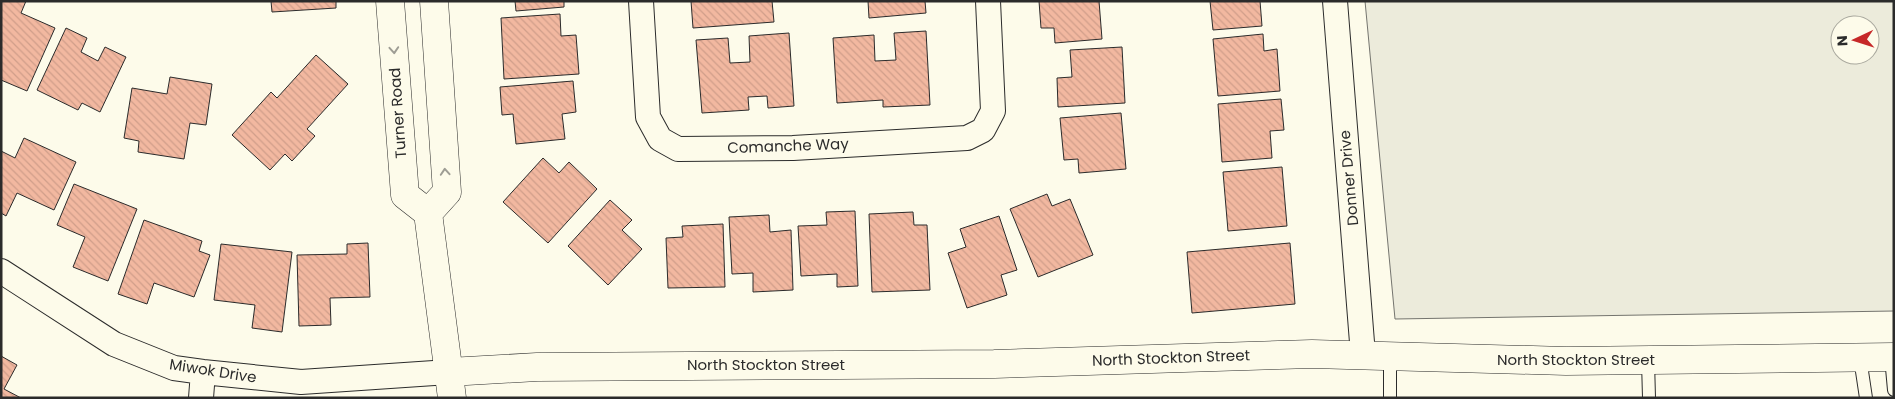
<svg xmlns="http://www.w3.org/2000/svg" width="1895" height="399" font-family="Poppins,sans-serif">
  <defs>
    <pattern id="building-back-hatch" width="6" height="6" patternUnits="userSpaceOnUse" patternTransform="scale(1.25)"><rect width="6" height="6" fill="#f2b8a0"/><path d="M-1 5l2 2M0 0l6 6M5-1l2 2" fill="none" stroke="#d09e8a"/></pattern>
  </defs>
  <rect width="100%" height="100%" fill="#fdfbea"/>
  <path fill="#ecebdb" stroke="#74746e" fill-rule="evenodd" d="M1365,1H1894V311L1395,319ZM1840,25H1870V55H1840Z"/>
  <path fill="url(#building-back-hatch)" stroke="#2b2b2b" d="M1,1H26L21,13L55,28L27,91L1,80Z
    M271,1H336V8L272,12Z
    M515,1H564V7L516,11Z
    M691,1H772L774,22L693,28Z
    M868,1H925L926,13L869,18Z
    M1039,1H1099L1102,39L1055,43L1054,28H1041Z
    M1210,1H1260L1262,26L1213,30Z
    M560,14L561,36L576,35L579,74L504,79L501,18Z
    M66,28L87,38L81,52L98,61L105,47L126,57L100,112L82,103L78,110L37,90Z
    M926,31L930,105L883,107V100L837,103L833,38L874,35L875,61L896,60L894,33Z
    M789,33L794,106L768,108L767,96L748,97L749,110L702,113L696,40L728,38L730,63L750,62L749,36Z
    M1263,34L1264,51L1277,49L1280,91L1218,96L1213,39Z
    M1122,47L1125,103L1058,107L1057,78L1072,77L1070,50Z
    M316,55L348,84L307,129L315,136L292,161L285,154L270,170L232,135L271,92L277,98Z
    M170,77L212,84L206,125L190,123L184,159L138,152L139,141L124,138L132,88L167,94Z
    M573,81L576,112L562,114L565,139L516,144L513,114L502,115L500,87Z
    M1281,99L1284,130L1270,131L1272,158L1222,162L1218,104Z
    M1121,113L1126,169L1079,173L1078,159L1064,160L1060,118Z
    M24,138L76,162L54,210L17,193L6,216L1,213V151L15,158Z
    M543,158L559,173L569,162L597,189L548,243L503,202Z
    M1282,167L1287,226L1228,231L1223,172Z
    M74,184L137,209L108,281L73,267L85,237L57,225Z
    M1047,194L1052,206L1070,199L1093,255L1038,277L1010,209Z
    M610,200L632,220L622,230L642,249L608,285L568,246Z
    M855,211L858,286L837,287V274L801,276L798,226L827,225L826,212Z
    M913,212L914,225H927L930,290L872,292L869,214Z
    M769,215L770,232L791,230L793,290L753,292V273L732,274L729,217Z
    M999,216L1017,270L1001,275L1007,295L967,308L948,253L966,247L960,229Z
    M144,220L202,241L199,251L210,255L194,297L154,283L147,304L118,294Z
    M723,224L725,287L668,288L666,238L683,237L682,226Z
    M368,243L370,297L330,298L331,325L299,326L297,255L347,254V244Z
    M1290,243L1295,304L1192,313L1187,252Z
    M221,244L292,252L282,332L252,328L255,305L214,300Z
    M1,356L17,365L4,389L21,398H1Z"/>
  <g fill="none" stroke-linecap="round" stroke-linejoin="round">
    <defs>
      <path id="service" d="M1891,357L1894,390
        M1860,358L1866,398
        M1648,361L1649,398
        M1390,398V356"/>
      <path id="minor" d="M641,1L648,117L660,139L678,149L793,148L967,138L983,130L993,111L988,1
        M1335,1L1363,355
        M1,271L114,344L174,368L203,372L301,382L449,372
        M201,398L203,372"/>
      <path id="tertiary" d="M449,372L537,367L994,364L1312,354L1566,361L1894,357"/>
      <path id="secondary" d="M390,1L405,195L428,213L452,398
        M428,213L447,192L434,1"/>
    </defs>
    <use href="#service" stroke="#2b2b2b" stroke-width="14"/>
    <use href="#minor" stroke="#2b2b2b" stroke-width="26"/>
    <use href="#tertiary" stroke="#2b2b2b" stroke-width="29"/>
    <use href="#secondary" stroke="#2b2b2b" stroke-width="29"/>
    <use href="#service" stroke="#fdfbea" stroke-width="12"/>
    <use href="#minor" stroke="#fdfbea" stroke-width="24"/>
    <use href="#tertiary" stroke="#fdfbea" stroke-width="28"/>
    <use href="#secondary" stroke="#fdfbea" stroke-width="28"/>
  </g>
  <defs><path id="oneway-chevron" d="M-2-3.5L2.5 0L-2 3.5" fill="none" stroke-width="1.6" stroke-linecap="round" stroke-linejoin="round" transform="scale(1.25)"/></defs>
  <g stroke="#9e9d94">
    <use href="#oneway-chevron" transform="translate(394 50) rotate(86)"/>
    <use href="#oneway-chevron" transform="translate(445 172) rotate(-94)"/>
  </g>
  <g text-anchor="middle" stroke-width="4" stroke-linejoin="round" paint-order="stroke">
    <g font-size="15" fill="#2b2b2b" stroke="#fdfbea">
      <text transform="translate(398 113) rotate(-94)" y="5">Turner Road</text>
      <text transform="translate(788 146) rotate(-2)" y="5">Comanche Way</text>
      <text transform="translate(1349 178) rotate(-95)" y="5">Donner Drive</text>
      <text transform="translate(1171 358) rotate(-2)" y="5">North Stockton Street</text>
      <text x="1576" y="365">North Stockton Street</text>
      <text x="766" y="370">North Stockton Street</text>
      <text transform="translate(213 371) rotate(9)" y="5">Miwok Drive</text>
    </g>
  </g>
  <rect width="1895" height="399" fill="none" stroke="#2b2b2b" stroke-width="5"/>
  <g transform="translate(1855 40) rotate(266)"><circle r="24" fill="#fdfbea" stroke="#a9a89e"/>
  <path d="M0-4L9 19L0 12L-9 19Z" fill="#c62828"/>
  <text y="-8" font-size="14" font-weight="bold" text-anchor="middle" fill="#2b2b2b">N</text>
  </g>
</svg>
